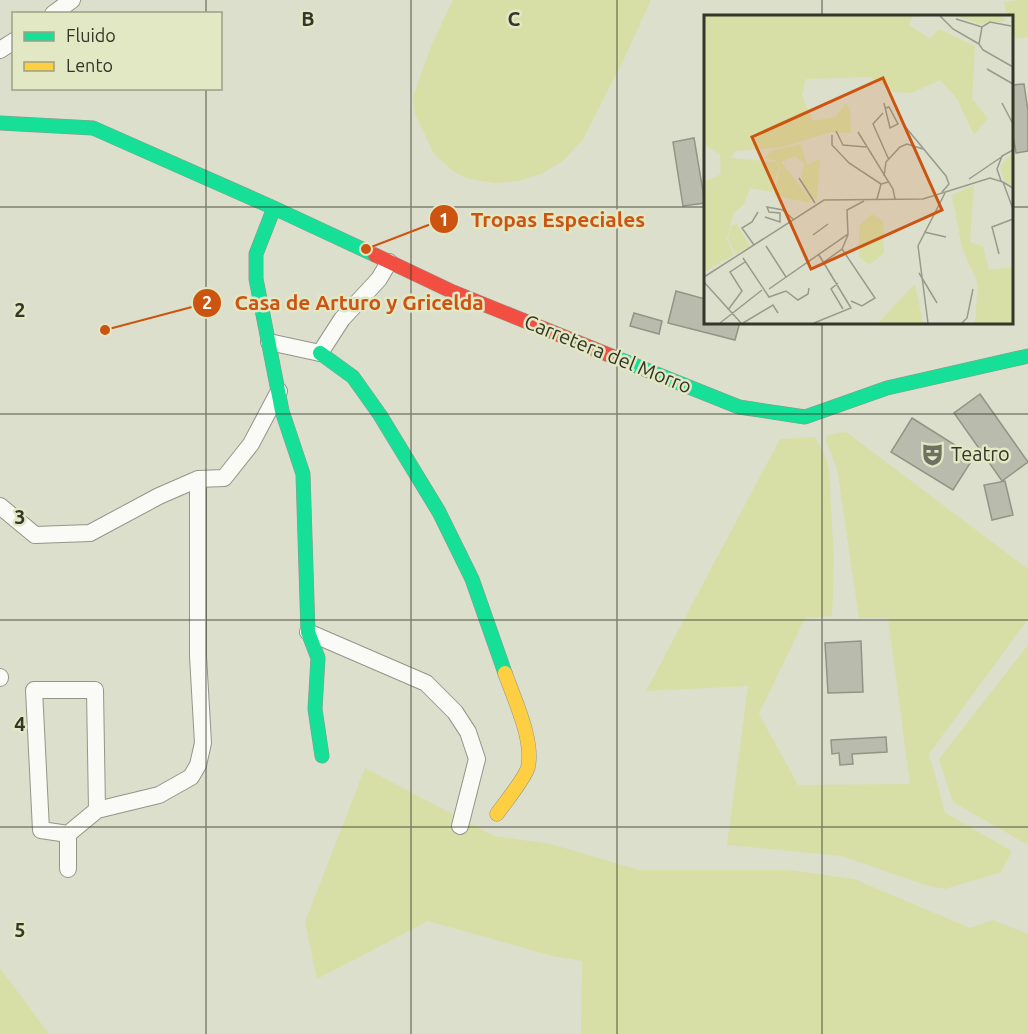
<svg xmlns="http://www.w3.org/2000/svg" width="1028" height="1034" font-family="Ubuntu,sans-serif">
  <rect width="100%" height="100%" fill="#dcdfcc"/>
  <path fill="#d7dfa6" d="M453,0H651L624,59L583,139L563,161L541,174L518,181L495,183L469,179L454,172L434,154L415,114L413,97L431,46Z
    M1018,0H1028V37L1012,39V16H1007L1004,2Z
    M846,432L1028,569V619L929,754L945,813L1012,851L1001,872L945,889L925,885L842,856L727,845L748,686L646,691L780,439L815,437L826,458L829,470L834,561L832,616L805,618L759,714L798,785L910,784L888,618H859L837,468L825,439L828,435Z
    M1028,645V845L953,802L939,759Z
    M365,768L494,836L551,844L639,870H789L854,879L970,928L993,920L1028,934V1034H581L582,961L553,956L428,921L317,979L305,922Z
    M0,968L49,1034H0Z"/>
  <path fill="#b9bcad" stroke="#929485" stroke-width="1.5" d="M1024,84L1028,111V151L1016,153L1011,124V85Z
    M694,138L705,203L683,206L673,142Z
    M676,291L705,299V322H740L735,340L668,323Z
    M634,313L662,321L659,334L630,326Z
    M980,394L1028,462L1002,481L954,413Z
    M912,418L974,457L953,490L891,452Z
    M1005,481L1013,515L992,520L984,485Z
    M861,641L863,692L828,693L825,643Z
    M886,737L887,752L852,754L853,764L840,765L839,753L832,754L831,740Z"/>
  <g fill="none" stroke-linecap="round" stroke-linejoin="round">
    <defs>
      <path id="street" d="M53,14L72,0
        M0,50L14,41
        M269,342L320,353L342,319L379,279L389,262
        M0,506L35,535L90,533L159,496L198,479L224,478L251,444L279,391
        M308,632L426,683L455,712L468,732L477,759L460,826
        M0,677V678
        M68,834L41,830L34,690H95L97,810
        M68,869V834L97,810L159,795L191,777L198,765L203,743L198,656V479"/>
      <path id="fast" d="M0,123L93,128L274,208L375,255
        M274,208L256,254V279L282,411L303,474L308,632L318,658L315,709L322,756
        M320,353L353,377L380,415L439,512L472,579L505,673
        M614,357L739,407L805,417L887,388L1028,356"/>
      <path id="slow" d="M497,814C504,804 526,777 528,767C534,740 514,699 505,673"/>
      <path id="jam" d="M375,255L453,292L614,357"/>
    </defs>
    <use href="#street" stroke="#939687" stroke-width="18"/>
    <use href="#fast" stroke="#939687" stroke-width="15"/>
    <use href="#slow" stroke="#939687" stroke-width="15"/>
    <use href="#jam" stroke="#939687" stroke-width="15"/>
    <use href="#street" stroke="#fafaf7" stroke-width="16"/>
    <use href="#fast" stroke="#16e098" stroke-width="14"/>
    <use href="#slow" stroke="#ffcf43" stroke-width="14"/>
    <use href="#jam" stroke="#f24e42" stroke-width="14"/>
  </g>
  <path fill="none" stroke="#333628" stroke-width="1.5" stroke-opacity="0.55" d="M206,0V14M411,0V1034M617,0V1034M822,0V16M206,88V1034M0,207H706M1012,207H1028M822,322V1034M0,414H1028M0,620H1028M0,827H1028"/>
  <defs>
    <symbol id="theatre-bare" viewBox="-9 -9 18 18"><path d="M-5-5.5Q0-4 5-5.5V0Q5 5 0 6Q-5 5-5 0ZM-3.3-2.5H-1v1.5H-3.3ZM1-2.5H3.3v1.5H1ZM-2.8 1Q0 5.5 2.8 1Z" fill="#6e7161" stroke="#e2e7c4" stroke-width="2.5" paint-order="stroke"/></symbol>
  </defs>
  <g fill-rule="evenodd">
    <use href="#theatre-bare" x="916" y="438" width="33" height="33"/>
  </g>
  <g text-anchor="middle" stroke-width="5" stroke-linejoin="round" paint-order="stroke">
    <g font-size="20" fill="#333628" stroke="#e2e7c4">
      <text transform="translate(608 354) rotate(22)" y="7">Carretera del Morro</text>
    </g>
    <g font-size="20" fill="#333628" stroke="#e2e7c4" text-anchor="start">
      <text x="951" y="461">Teatro</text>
    </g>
  </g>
  <g transform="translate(704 15)">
    <rect width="309" height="309" fill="#dcdfcc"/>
    <path d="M0,1H209L205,10L226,24L235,14L271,31L268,84L284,103L270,120L252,82L236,65L208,78L191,77L166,62L102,64L98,80L109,106L131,102L142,89L146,95L147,118L127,117L79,132L31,136L27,143L71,147L75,152L68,177L46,173L40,189L29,199L23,224L30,240L2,256L0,167L17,159L16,139L0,130ZM251,1H298L302,6L276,9ZM97,129L103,150L116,144L113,184H106L105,188L70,180L76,152L71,145L60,144L67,136ZM91,141L100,148L97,164L106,184L77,147ZM309,137V171L301,167L296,151ZM270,170L266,227L279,231L285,255L309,252V308H271L274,269L258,233L248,180ZM168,199L179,206L180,238L165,250L155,242V211ZM33,209L46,231L32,239L24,224L27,211ZM211,269L219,308H174Z" fill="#d7dfa6" fill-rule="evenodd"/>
    <path fill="none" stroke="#989b8a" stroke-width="1.5" d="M236,1L249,14L275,29M252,4L278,12L286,7L307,11M278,12L275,29L279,35L309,52M283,54L309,69M180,88L186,113L194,109L185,92L182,93M298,88L309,109M179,98L169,109L185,145M199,109L242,161L245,169L238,177M132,116L139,130L162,132M154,117L189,174L191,184M128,120V130L145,148L177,169M309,135L298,141L293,154L297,166L309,173M180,161L182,147L196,132L203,129L219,134M95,163L111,188M265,164L299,141M173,184L177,169L184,167M61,202L76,207V198L65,197L63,192L79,195L90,205M220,217L242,222M109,220L124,209M50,230L38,213L48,207L54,197M62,231L82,262M138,234L171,283L158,291L147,286M295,239L288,212L309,204M39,243L65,282L82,276L94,285L104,279L105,273M120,247L138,234L144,220M215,258L233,288M0,262L120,185L219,184L286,163L299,167L309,194M0,267L37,308M134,268L127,274L139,294M65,274L144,219L143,195L160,186M24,295L38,276L26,257L41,247M16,308L58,275M39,308L69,290L74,298M110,308L147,293L115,240M224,308L214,231L241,178M258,308L263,303L269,274"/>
    <path fill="#cd5410" fill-opacity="0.15" stroke="#cd5410" stroke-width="3" d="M179,63L238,195L107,254L48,122Z"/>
    <rect width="309" height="309" fill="none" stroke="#333628" stroke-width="3"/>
  </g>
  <g font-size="20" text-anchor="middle" font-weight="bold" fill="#333628" stroke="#e2e7c4" stroke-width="5" stroke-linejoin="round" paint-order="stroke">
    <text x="308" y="26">B</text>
    <text x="514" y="26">C</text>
    <text x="20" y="317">2</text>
    <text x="20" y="524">3</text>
    <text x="20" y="731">4</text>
    <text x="20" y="937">5</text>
  </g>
  <path fill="none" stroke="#cd5410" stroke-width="2" d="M366 249L444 219M105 330L207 303"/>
  <g fill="#cd5410" stroke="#e2e7c4" stroke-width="2">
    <circle cx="366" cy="249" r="6"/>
    <circle cx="105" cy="330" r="6"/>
    <circle cx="444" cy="219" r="15"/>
    <circle cx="207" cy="303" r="15"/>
  </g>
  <g font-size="18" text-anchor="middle" font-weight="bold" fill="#fff">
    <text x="444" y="226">1</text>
    <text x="207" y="309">2</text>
  </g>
  <g font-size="21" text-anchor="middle" font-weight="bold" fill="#cd5410" stroke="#e2e7c4" stroke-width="5" stroke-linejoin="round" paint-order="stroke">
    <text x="558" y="227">Tropas Especiales</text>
    <text x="359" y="310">Casa de Arturo y Gricelda</text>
  </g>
  <rect x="12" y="12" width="210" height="78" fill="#e2e7c4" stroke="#9ca086" stroke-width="1.5"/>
  <rect x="24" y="32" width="30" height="9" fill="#16e098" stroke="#9ca086" stroke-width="1.5"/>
  <text x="66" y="42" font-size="18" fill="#333628">Fluido</text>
  <rect x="24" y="62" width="30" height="9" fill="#ffcf43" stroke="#9ca086" stroke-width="1.5"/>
  <text x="66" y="72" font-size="18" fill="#333628">Lento</text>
</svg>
